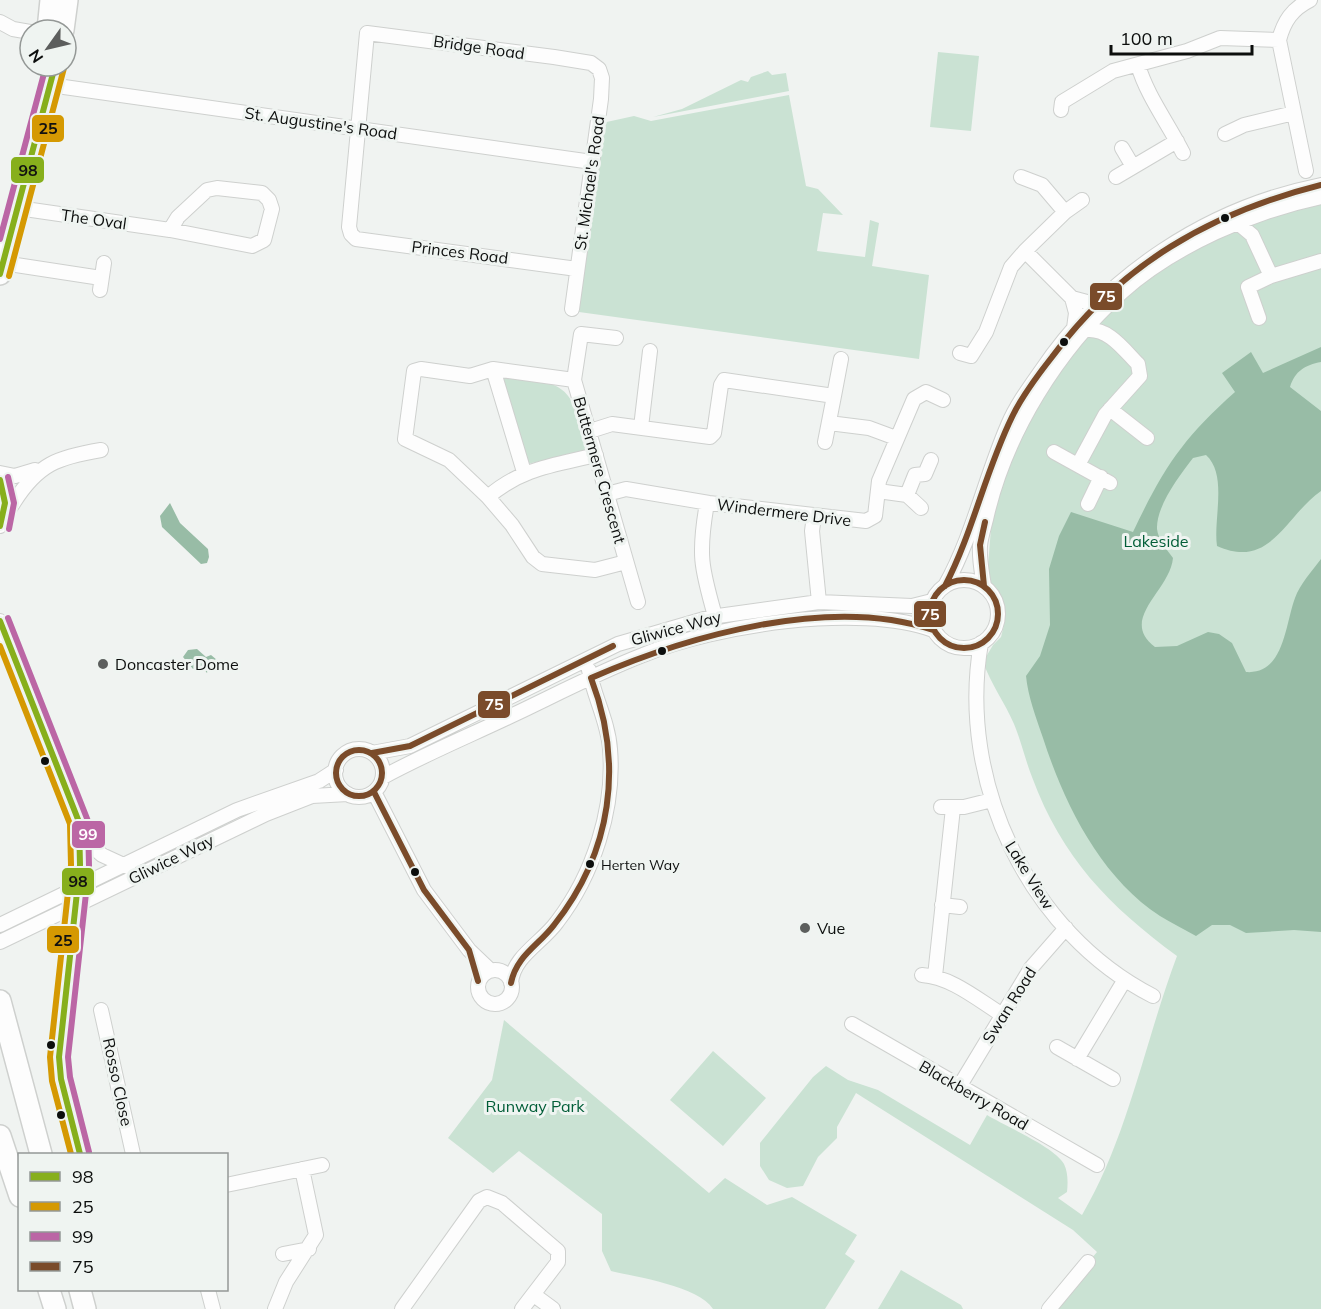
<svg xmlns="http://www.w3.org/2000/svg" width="1321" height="1309" font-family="Mulish,sans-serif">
  <rect width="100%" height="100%" fill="#f0f3f1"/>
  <path fill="#cae2d3" d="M938,52L979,56L971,131L930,127Z
    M768,71L772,75L786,73L789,91L653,117L682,109L741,80L748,82L751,77Z
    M789,95L806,186L818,189L843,215L823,213L817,251L865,257L870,220L879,223L872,266L929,275L919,359L579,312L602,123L634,116L651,121Z
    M1321,197V1309H1049L1097,1252L1073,1230L856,1093L837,1127V1138L818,1157L803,1186L787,1188L769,1180L760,1166V1143L813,1077L826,1066L848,1080L878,1090L970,1145L987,1115C1005,1126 1055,1147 1064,1164C1068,1172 1068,1183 1067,1192L1058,1198L1082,1215C1128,1137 1145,1041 1177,956C1109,906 1062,858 1032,777C1025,759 1021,741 1014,724C1005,703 991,684 983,662L993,645L1001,637L1005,621L1003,605L987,578L995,479L1023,418L1122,292L1185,250Z
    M500,377C564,384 570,379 587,447L583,452L527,464Z
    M504,1020L709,1193L725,1178L767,1205L792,1197L857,1235L845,1254L855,1261L825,1309H713C699,1286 636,1277 611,1271L602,1251V1214L519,1151L493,1173L448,1138L492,1080Z
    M713,1051L766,1098L723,1146L670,1100Z
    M901,1270L961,1305L963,1309H878Z"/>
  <path fill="#98bca6" d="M1321,347V362C1305,365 1295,371 1290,387L1321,411V491C1284,517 1271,570 1217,546C1213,519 1228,475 1206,455L1193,458C1180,475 1156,506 1157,529C1158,539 1167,550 1173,558C1170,591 1118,619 1155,647L1177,646L1208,632L1219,634L1232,643L1246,672C1284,675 1285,625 1295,598C1300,584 1312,571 1321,559V932L1294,930L1246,933L1230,925H1212L1196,936C1184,929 1171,923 1160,916C1100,877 1064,803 1043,738C1036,717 1028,697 1026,676L1040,656L1050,625L1049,569L1059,536L1071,512L1133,532C1163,469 1182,439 1235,392L1222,373L1251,352L1263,373Z
    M170,503L180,523L208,549L209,557L207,563L201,564L162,527L160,516Z
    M197,649L206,657L211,655L217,660L214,666H209L207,673L202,667L193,669L183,657L188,650Z"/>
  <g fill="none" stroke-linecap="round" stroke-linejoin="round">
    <defs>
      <path id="minor" d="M0,22L13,29L30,32
        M1138,65C1147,96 1168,123 1183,153
        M50,85L592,162
        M1061,110L1062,102L1113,71L1187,51L1220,38L1279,40
        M1225,134L1244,125L1294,113
        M1122,148L1132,165
        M1306,171L1279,40C1284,21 1292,9 1310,0
        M1021,177L1042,185L1065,212
        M1116,177L1177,141
        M18,208L170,230L252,246L264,240L272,209L269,200L262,193L217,188L207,190L178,217L170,230
        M1239,224L1252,235L1271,276
        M3,263L101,278
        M100,290L104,263
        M1072,298L1025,251L1065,212L1082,200
        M572,309L601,99L602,78L599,69L591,63L554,57L367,33L349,227L351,234L356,239L577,269
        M1259,318L1248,287L1271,276L1321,261
        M1074,328L1076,313L1072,298L1087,302H1099
        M616,338L581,334L574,380L638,602
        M960,353L971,356L986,332L1011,267L1025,251
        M493,369L524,472
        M574,380L493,369L470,376L421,369L414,371L405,439L449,460L488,497L512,525L533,557L542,564L595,570L626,562
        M834,396L841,359
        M1110,409L1147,438
        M829,423L869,428L896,438
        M641,427L650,351
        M590,431L612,424L710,437L714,433L721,385L724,380L834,396L825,442
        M1054,452L1110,483
        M1078,465L1105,415L1140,376L1138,364C1124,350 1109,328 1087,330
        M0,473L15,476L35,470
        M0,480L6,496L4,516
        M878,491L907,495L915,475L925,474L931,460
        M607,494L626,489L709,503L866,521L875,516L879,481L914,399L926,392L943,400
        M907,495L921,508
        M488,497C521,468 555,465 596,455
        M707,503C698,554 701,567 715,616
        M1088,504L1101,477
        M814,516L812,531L819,602
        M0,526C3,517 9,510 14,502C38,464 58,457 101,450
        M930 614a34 34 0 1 1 68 0a34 34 0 1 1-68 0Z
        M945,586C973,536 985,478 1008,425C1016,406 1029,388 1041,371C1106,275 1207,208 1321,185
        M984,586C982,573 979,559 980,546C981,535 985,525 987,515C1006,433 1058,349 1122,292C1173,246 1254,211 1321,197
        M0,621L79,822L80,865L59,1057L61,1079L80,1154
        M981,643C957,781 1028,932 1153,996
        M335 773a24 24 0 1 1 48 0a24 24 0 1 1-48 0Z
        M372,753L410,746L618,644L711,617L819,602L912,606L932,601
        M383,777C425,754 471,735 515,714C557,694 599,672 643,655C715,625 859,603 933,630
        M374,792L424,890L469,950L490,970
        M941,807H964L992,800
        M81,841L87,842L102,855L128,867
        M942,905L960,907
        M0,925L237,810L319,781L336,770
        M0,942L266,814L312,796L348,794
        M478 987a17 17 0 1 1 34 0a17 17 0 1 1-34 0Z
        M922,975C951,977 977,999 1001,1014
        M935,976L953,808
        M511,983C513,956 542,943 557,922C593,875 615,809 610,749C608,721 594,697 589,670
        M101,1010L133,1154
        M852,1024L1097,1165
        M1057,1047L1113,1079
        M1077,1059L1124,981
        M959,1087L1031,968L1066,928
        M226,1185L322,1165
        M283,1254L309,1249
        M208,1290L213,1309
        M534,1295L553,1309
        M275,1309L286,1282L316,1235L302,1169
        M402,1309L479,1201L487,1197L502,1203L558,1251V1262L522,1309
        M1049,1309L1088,1262"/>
      <path id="highway" d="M48,30L51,0
        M63,30L67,0
        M0,274L55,66
        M0,1001L41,1154
        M0,1136L20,1196
        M49,1290L55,1309
        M80,1290L85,1309"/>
    </defs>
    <use href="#minor" stroke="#ced0ce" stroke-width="16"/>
    <use href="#highway" stroke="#ced0ce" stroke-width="24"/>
    <use href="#minor" stroke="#fdfdfd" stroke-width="14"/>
    <use href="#highway" stroke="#fdfdfd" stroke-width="21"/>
    <defs>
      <path id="bus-1" d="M0,274L55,66
        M0,480L5,503L0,526
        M0,621L79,822L80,865L59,1057L61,1079L80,1154"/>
      <path id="bus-2" d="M9,276L64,68
        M0,646L70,824L71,865L50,1057L52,1081L71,1154"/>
      <path id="bus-3" d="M0,239L46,66
        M8,477L14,503L9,529
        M8,618L88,821L89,866L68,1057L70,1077L89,1152"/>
      <path id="bus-4" d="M930 614a34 34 0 1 1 68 0a34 34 0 1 1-68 0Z
        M945,586C973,532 985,472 1012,417C1022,396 1037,376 1052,357C1121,264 1210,213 1321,185
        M984,586L980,545L985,522
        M336 773a23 23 0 1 1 46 0a23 23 0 1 1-46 0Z
        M372,753L410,746L613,646
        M374,792L424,890L469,950L478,981
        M511,983C516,956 539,945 554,925C612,852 624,764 591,678C687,636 830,595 933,630"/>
    </defs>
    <use href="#bus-1" stroke="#eff4f1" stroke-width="10"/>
    <use href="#bus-2" stroke="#eff4f1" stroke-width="10"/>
    <use href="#bus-3" stroke="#eff4f1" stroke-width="10"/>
    <use href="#bus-4" stroke="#eff4f1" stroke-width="10"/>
    <use href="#bus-1" stroke="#87af1c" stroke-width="6"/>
    <use href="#bus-2" stroke="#d59902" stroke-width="6"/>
    <use href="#bus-3" stroke="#bb66a5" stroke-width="6"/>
    <use href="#bus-4" stroke="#7a4b2a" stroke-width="6"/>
  </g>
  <g fill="#0c0e0d" stroke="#eff4f1" stroke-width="2">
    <circle cx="1225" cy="218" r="5"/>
    <circle cx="1064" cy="342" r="5"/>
    <circle cx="662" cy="651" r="5"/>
    <circle cx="45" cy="761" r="5"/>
    <circle cx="590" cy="864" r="5"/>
    <circle cx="415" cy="872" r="5"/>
    <circle cx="51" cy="1045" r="5"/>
    <circle cx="61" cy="1115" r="5"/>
  </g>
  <g fill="#5c5e5d" stroke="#eff4f1" stroke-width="2">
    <circle cx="103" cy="664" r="6"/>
    <circle cx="805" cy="928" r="6"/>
  </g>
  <g text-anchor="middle" stroke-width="6" stroke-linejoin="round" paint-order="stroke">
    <g font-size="14" fill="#0c0e0d" stroke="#eff4f1" text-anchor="start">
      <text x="601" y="870">Herten Way</text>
    </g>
    <g font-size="16" fill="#0c0e0d" stroke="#eff4f1">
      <text transform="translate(479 47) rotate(8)" y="6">Bridge Road</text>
      <text transform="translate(321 123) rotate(8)" y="6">St. Augustine's Road</text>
      <text transform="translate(589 183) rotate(-82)" y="6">St. Michael's Road</text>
      <text transform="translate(94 219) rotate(8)" y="6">The Oval</text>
      <text transform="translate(460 252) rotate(7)" y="6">Princes Road</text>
      <text transform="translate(600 470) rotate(74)" y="6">Buttermere Crescent</text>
      <text transform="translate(784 512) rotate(7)" y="6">Windermere Drive</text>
      <text transform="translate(676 628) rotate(-15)" y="6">Gliwice Way</text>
      <text transform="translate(171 859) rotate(-26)" y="6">Gliwice Way</text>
      <text transform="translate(1030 875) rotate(58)" y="6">Lake View</text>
      <text transform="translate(1009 1005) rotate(-58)" y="6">Swan Road</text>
      <text transform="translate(118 1082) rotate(78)" y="6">Rosso Close</text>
      <text transform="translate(974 1095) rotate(30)" y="6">Blackberry Road</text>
    </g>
    <g font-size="16" fill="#015d37" stroke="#eff4f1">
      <text x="1156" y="547">Lakeside</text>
      <text x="535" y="1112">Runway Park</text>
    </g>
    <g font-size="16" fill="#0c0e0d" stroke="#eff4f1" text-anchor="start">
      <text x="115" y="670">Doncaster Dome</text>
      <text x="817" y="934">Vue</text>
    </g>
  </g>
  <g stroke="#eff4f1" stroke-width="2">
    <rect x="31" y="114" width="34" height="29" rx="6" fill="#d59902"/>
    <rect x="10" y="156" width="35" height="28" rx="6" fill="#87af1c"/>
    <rect x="1089" y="282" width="34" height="29" rx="6" fill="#7a4b2a"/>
    <rect x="913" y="600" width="34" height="28" rx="6" fill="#7a4b2a"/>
    <rect x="477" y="690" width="34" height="29" rx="6" fill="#7a4b2a"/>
    <rect x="71" y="820" width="35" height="29" rx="6" fill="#bb66a5"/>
    <rect x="61" y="867" width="34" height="29" rx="6" fill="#87af1c"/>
    <rect x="46" y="925" width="34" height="29" rx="6" fill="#d59902"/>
  </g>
  <g font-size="16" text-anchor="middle" font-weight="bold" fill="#fff">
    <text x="1106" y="302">75</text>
    <text x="930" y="620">75</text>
    <text x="494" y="710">75</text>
    <text x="88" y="840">99</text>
  </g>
  <g font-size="16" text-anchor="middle" font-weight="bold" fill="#111">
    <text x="48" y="134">25</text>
    <text x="28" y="176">98</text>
    <text x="78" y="887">98</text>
    <text x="63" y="946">25</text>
  </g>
  <rect x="18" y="1153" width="210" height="138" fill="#eff4f1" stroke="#949896" stroke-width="1.5"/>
  <rect x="30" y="1172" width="30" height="9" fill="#87af1c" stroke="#949896" stroke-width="1.5"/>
  <text x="72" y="1183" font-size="18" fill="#0c0e0d">98</text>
  <rect x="30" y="1202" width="30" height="9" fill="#d59902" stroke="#949896" stroke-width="1.5"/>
  <text x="72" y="1213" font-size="18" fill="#0c0e0d">25</text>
  <rect x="30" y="1232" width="30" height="9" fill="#bb66a5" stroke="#949896" stroke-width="1.5"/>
  <text x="72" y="1243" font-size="18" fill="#0c0e0d">99</text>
  <rect x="30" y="1262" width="30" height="9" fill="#7a4b2a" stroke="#949896" stroke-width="1.5"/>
  <text x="72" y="1273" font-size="18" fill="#0c0e0d">75</text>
  <g transform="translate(48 48) rotate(236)"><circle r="28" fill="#eff4f1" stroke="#949896" stroke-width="1.5"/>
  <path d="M0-4.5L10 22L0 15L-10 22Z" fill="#5c5e5d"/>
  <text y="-9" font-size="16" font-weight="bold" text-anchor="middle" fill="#0c0e0d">N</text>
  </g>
  <path d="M1111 45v9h141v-9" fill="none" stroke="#0c0e0d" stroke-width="3"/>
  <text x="1120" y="45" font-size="18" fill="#0c0e0d" stroke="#eff4f1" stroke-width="4.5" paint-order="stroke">100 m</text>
</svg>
